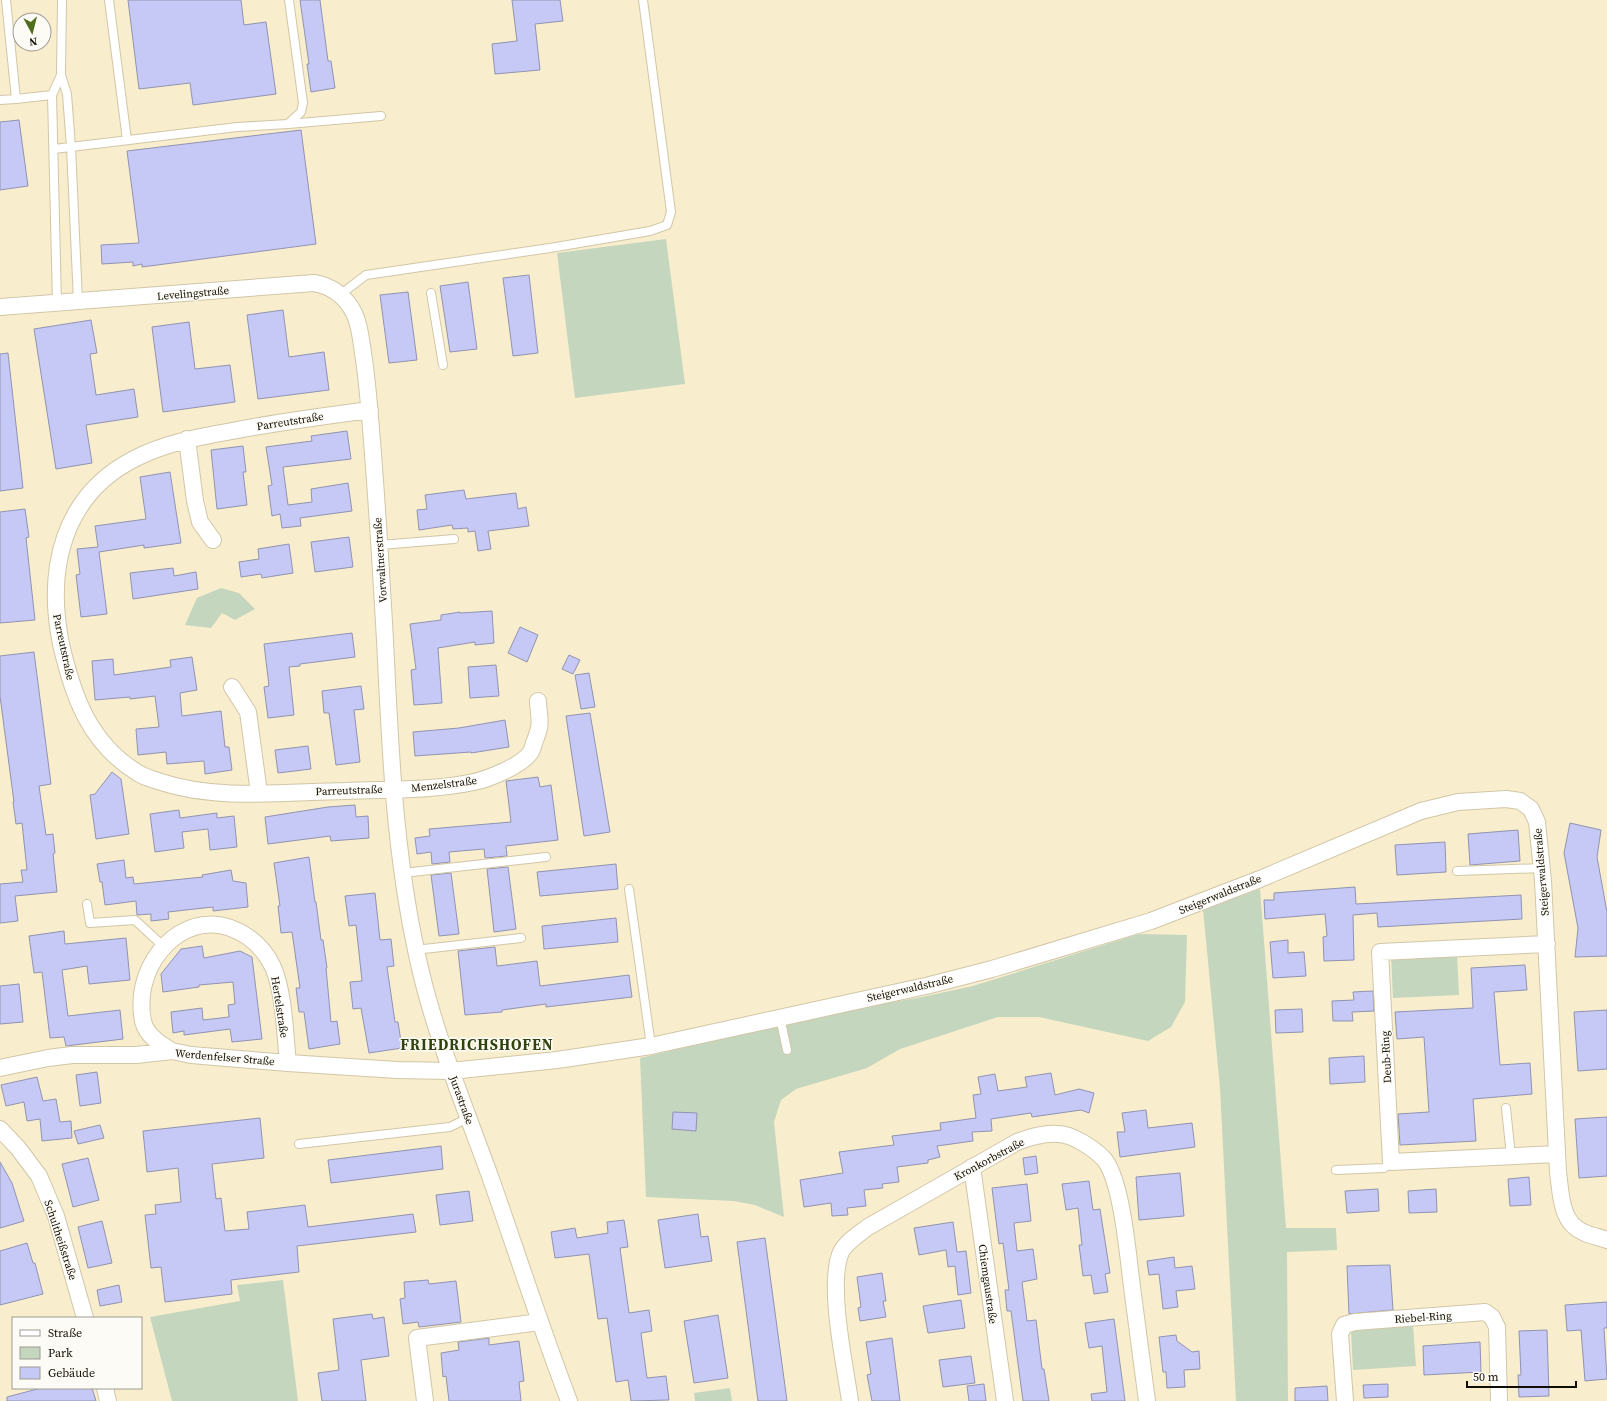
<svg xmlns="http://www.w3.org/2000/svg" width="1607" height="1401" font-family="'Source Serif 4',serif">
  <rect width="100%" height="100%" fill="#f8eecd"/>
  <path fill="#c4d6be" d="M666,239L685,384L575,398L557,253Z
    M221,588L239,593L255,609L235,620L222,613L211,628L185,625L197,598Z
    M1260,889L1286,1228H1336L1337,1250L1287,1252L1288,1401H1236L1220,1088L1203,909Z
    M1139,934L1187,935L1185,1002L1171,1027L1148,1041L1039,1017H998L900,1049L867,1068L796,1089L781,1100L774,1122L784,1217L755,1205L734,1201L646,1197L640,1058L836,1012L922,997L973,986Z
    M1457,953L1459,995L1393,998L1391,956Z
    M283,1280L298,1401H172L150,1317L240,1301L237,1285Z
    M1413,1326L1416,1366L1353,1370L1351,1331Z
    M730,1388L732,1401H695L694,1393Z"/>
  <path fill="#c6c8f6" stroke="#9193b1" d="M128,0H241L244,25L266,22L276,94L193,105L190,83L139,89Z
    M300,0H320L328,61H331L335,88L311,92L307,64H309Z
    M512,0H560L563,21L535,24L540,70L495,74L492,44L517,41Z
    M19,120L28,186L0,190V122Z
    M301,130L316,244L142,267V264L133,266V262L102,264L101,245L139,243L127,151Z
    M529,275L538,353L513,356L503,278Z
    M468,282L477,349L450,352L440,286Z
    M408,292L417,360L389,363L380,295Z
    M283,310L289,357L324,352L329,390L258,399L247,315Z
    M91,320L97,353L90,354L96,395L134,389L138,417L86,425L92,463L56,469L34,329Z
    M189,322L195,369L230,365L235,402L163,412L152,327Z
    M8,353L23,488L0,491V354Z
    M347,431L351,459L283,467L288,505L312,502L311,489L348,483L352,511L300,518L301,526L282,528L280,514L272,516L268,486L272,485L266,447L312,441L311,436Z
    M243,446L246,472H243L247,505L217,509L211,450Z
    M170,472L181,543L144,548V545L99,552L107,614L81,617L76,575L80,574L77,549L98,547L95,526L146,519L140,477Z
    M464,490L466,499L516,493L518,509L526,507L529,526L488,531L491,549L478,551L475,531L468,532V528L453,529L452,525L419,530L417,510L427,509L425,495Z
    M25,509L29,537L26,538L35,620L0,623V512Z
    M349,537L353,567L315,572L311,542Z
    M289,544L293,573L262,578L261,574L241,577L239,562L259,559L258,549Z
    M173,568L174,576L196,572L198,589L133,599L130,573Z
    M492,611L494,643L475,645V642L438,648L442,703L414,705L411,670L416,669L410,624L441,620V615L460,612V613Z
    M520,627L538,635L527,662L508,653Z
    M352,633L355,657L300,664V666L289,667L294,715L268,718L264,687L269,686L264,644Z
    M34,652L51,784L39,786L46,835L53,834L55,853L53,854L57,892L15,896L18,921L0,923V884L23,882L21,870H27L22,823L16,824L13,802H14L0,696V656Z
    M569,655L580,660L573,674L562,669Z
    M192,657L197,690L180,693L182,716L221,711L225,747H229L232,770L205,774L204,761L167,764L166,752L138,755L136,729L159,727L155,696L130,699V697L95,700L92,661L113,659L114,675L171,667L170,660Z
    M496,665L499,696L470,698L468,667Z
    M589,673L595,707L581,709L575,675Z
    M361,686L364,709L354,710L360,762L336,765L329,713H324L322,691Z
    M590,713L610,832L584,836L566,716Z
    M505,720L509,747L471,753V752L415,756L413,732L459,728Z
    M308,746L311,769L278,773L275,750Z
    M112,772L121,779L129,834L96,839L90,795L95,794Z
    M538,777L540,787L551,785L558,840L506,846L507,856L485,858L484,849L449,852L450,862L432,864L431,852L417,854L415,838L430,836L429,829L511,822L506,781Z
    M355,805L356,817L368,816L369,838L331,841L330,836L268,844L265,817L328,807Z
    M179,810L180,818L217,813V818L234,816L237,847L210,850L208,829L182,832L184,848L155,852L150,814Z
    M1570,823L1601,830L1597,857L1607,912V956L1575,957L1578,928L1564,853Z
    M1518,830L1520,861L1470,865L1468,834Z
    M1445,842L1446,872L1397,875L1395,845Z
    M309,857L315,902H316L321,940H323L327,968H326L331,1022L337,1021L340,1044L309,1049L304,1012H299L296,988H300L292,932L281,933L278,906H280L274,863Z
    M124,860L126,878L133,877L134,884L203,877L202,875L231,870L233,881L246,883L248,907L213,911V907L168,912L169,919L151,921V914L137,915L136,901L105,905L102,882H100L97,864Z
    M616,864L618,889L540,896L537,872Z
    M508,867L516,929L494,932L487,869Z
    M451,873L459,934L439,936L431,875Z
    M1355,887L1356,904L1521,895L1522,919L1378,927L1377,913L1353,915L1354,960L1324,961L1323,937L1327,936L1325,914L1265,919L1264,900H1274V893Z
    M375,893L380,940L391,939L394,966L387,967L395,1022H398L402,1048L369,1053L361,1008L353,1009L350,982L362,981L356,925L349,926L345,896Z
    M616,918L618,942L544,949L542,926Z
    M64,931L65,944L126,938L130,980L89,984L87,966L62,970L68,1016L120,1010L123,1039L66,1046L64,1037L50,1038L42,972L34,973L29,936Z
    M1288,940V953L1304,952L1306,976L1273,978L1270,942Z
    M202,946L204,958L240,951L252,957L262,1039L232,1042L230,1029L184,1035V1031L173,1033L171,1012L202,1008L203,1020L229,1017L228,1005L235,1004L233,982L199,985V987L163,992L161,974L181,949Z
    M495,947L497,966L537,961L540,986L629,975L632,997L546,1007V1004L502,1010V1012L465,1015L458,951Z
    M1525,965L1527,990L1494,992L1500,1065L1530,1063L1532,1094L1473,1099L1476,1141L1400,1145L1398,1114L1429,1112L1424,1037L1397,1039L1395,1012L1473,1008L1471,968Z
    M19,984L23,1022L0,1024V986Z
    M1373,991L1374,1011L1352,1012L1353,1021H1333L1332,1001L1354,1000L1353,992Z
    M1302,1009L1303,1032L1276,1033L1275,1010Z
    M1607,1010V1069L1578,1071L1574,1012Z
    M1364,1056L1365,1082L1330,1084L1329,1058Z
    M97,1072L101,1103L80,1106L76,1075Z
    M1051,1073L1055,1095L1079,1089L1094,1093L1089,1113L1081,1110L1032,1117L1031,1113L991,1119L992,1131L972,1132L973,1141L937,1146L940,1157L928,1160V1163L897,1167L899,1182L882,1184L883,1188L864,1190L866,1206L847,1208L848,1215L832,1216L831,1203L804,1207L800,1180L843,1173L839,1152L894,1145L892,1136L941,1130L940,1123L976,1118L973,1095L981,1094L978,1077L995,1074L998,1091L1027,1087L1025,1077Z
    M37,1077L43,1101L56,1099L60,1122L71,1121L72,1138L42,1141L40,1119L27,1121L24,1102L6,1106L1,1085Z
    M1146,1110L1148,1128L1192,1123L1195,1147L1120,1157L1117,1132H1125L1122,1113Z
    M673,1112L697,1113L696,1131L672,1129Z
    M1607,1117V1176L1579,1178L1575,1119Z
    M260,1118L264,1158L212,1164L216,1199L221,1198L225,1231L249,1229L247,1212L305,1205L308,1227L413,1214L416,1232L297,1246L299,1272L231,1280L232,1294L165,1302L161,1267L151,1268L145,1215L156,1214L155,1205L181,1202L178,1168L147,1172L143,1131Z
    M100,1125L104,1138L78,1144L74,1131Z
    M441,1146L443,1169L331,1183L328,1160Z
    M1036,1156L1038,1173L1025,1175L1023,1158Z
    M88,1158L99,1200L73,1207L62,1164Z
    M0,1162L12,1183L24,1221L0,1228Z
    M1180,1173L1184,1216L1139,1220L1136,1177Z
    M1529,1177L1531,1205L1510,1206L1508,1179Z
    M1089,1181L1093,1210L1100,1209L1110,1273L1105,1274L1108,1292L1094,1294L1091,1275L1083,1276L1079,1245H1082L1078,1208L1066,1210L1062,1184Z
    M1027,1184L1031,1221L1014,1223L1017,1251L1033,1249L1037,1279L1022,1282L1027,1321L1036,1320L1042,1369H1044L1049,1401H1023L1011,1311H1007L1005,1290H1009L1003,1243L999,1244L992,1188Z
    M1378,1189L1379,1211L1347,1213L1345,1191Z
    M1436,1189L1437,1212L1409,1213L1408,1191Z
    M469,1191L473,1221L440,1225L436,1195Z
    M698,1214L701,1237L708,1236L712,1261L665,1268L658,1220Z
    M624,1220L628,1247L620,1248L629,1313L649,1310L652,1331L641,1333L647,1378L666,1376L669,1400L631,1401L628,1380L616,1382L607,1318L598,1319L589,1254L555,1258L551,1232L575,1228L577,1238L608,1233L607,1222Z
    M102,1221L112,1263L88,1268L78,1227Z
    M953,1222L957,1252L966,1251L971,1293L958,1295L955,1266L948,1267L946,1250L919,1255L914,1228Z
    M765,1238L787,1401H758L737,1242Z
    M27,1243L33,1263H35L43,1294L0,1305V1251Z
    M1174,1257L1175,1268L1192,1266L1195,1289L1176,1291L1178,1307L1163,1309L1159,1274L1149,1275L1147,1261Z
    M1390,1265L1393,1310L1349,1314L1347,1266Z
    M882,1273L886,1301H883L886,1317L860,1321L858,1308L861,1307L857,1277Z
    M428,1280L429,1284L456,1281L461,1322L419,1327L418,1322L403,1324L400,1299L405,1298L404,1282Z
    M119,1285L122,1302L100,1306L97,1290Z
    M961,1300L965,1328L928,1333L923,1306Z
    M1607,1302V1328H1604L1607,1379L1585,1381L1581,1330L1567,1331L1565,1305Z
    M372,1314L373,1319L384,1317L389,1356L361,1360L366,1401H322L318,1373L339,1370L333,1319Z
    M718,1315L728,1378L694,1383L684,1321Z
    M1114,1319L1125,1401H1092L1091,1394L1107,1392L1102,1346L1089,1348L1085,1323Z
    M1547,1330L1549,1396L1519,1397L1518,1375H1521L1519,1331Z
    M1176,1335L1177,1341L1192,1352L1199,1351L1200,1369L1184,1370L1185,1387L1167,1388L1166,1372H1163L1159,1337Z
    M489,1338V1345L519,1341L524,1381L519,1382L521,1401H449L446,1376L443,1377L441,1353L459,1350L458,1342Z
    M892,1338L900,1401H872L867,1375L871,1374L866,1342Z
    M1480,1342L1481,1372L1424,1375L1423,1346Z
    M971,1356L975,1383L943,1387L939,1360Z
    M984,1384L986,1401H969L967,1386Z
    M1388,1384V1397L1364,1398L1363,1385Z
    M1327,1386L1328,1401H1295V1388Z
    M41,1388H92L96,1401H7V1397Z"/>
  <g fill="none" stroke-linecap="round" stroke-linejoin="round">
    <defs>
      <path id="lane" d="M6,0L16,99L52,95
        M109,0L127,140
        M61,75L62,0
        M0,100L16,99
        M288,124L381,116
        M54,149L237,127L288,124L301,112L303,103L289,0
        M431,293L443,365
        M341,294L366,275L550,248L650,231L667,225L671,212L643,0
        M57,303L52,95L61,75L67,94L71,147L78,301
        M380,545L454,539
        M1457,871L1542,868
        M403,873L546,857
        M629,889L651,1046
        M87,904L90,923L135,920L163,946
        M415,950L521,938
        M780,1017L787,1050
        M1506,1108L1511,1156
        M299,1144L450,1127L468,1118
        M1336,1170L1384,1168L1391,1162"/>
      <path id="street" d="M0,307L314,283C332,286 346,297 354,313C360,325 361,340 363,353C367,378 369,404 371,429C377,500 381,570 385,640C390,744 394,848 416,950C432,1029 464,1104 491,1179C517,1253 541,1328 569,1401
        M370,410C324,416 278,422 232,431C198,437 165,443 134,459C62,496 46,570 61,644C73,697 90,744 138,773C144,777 152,779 158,781C216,801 285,792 345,791C388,789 431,791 474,782C488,779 521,766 530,753C532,751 533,747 534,743C536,738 538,733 539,728C541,720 538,710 538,701
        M187,439L195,501L200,522L213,540
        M232,687L248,712L259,793
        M1547,944L1380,952L1391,1162L1557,1154
        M172,1051C162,1045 151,1039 145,1027C141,1018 141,1005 142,994C149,943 200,903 248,937C258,944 267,954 273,967C284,992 285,1035 288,1063
        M0,1068L48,1058L72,1055H136L172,1051L191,1055L288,1063L397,1070L451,1071L557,1060L651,1046L930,985L992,969L1151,921L1260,879L1421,811L1458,802L1506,799L1520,801L1531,809L1537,822L1543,881L1558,1172C1561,1193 1560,1222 1583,1232C1591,1236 1599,1237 1607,1240
        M0,1129L18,1148L39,1176L56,1216L85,1318
        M972,1167L1005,1401
        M105,1388L108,1401
        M425,1401L417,1338L540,1322
        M850,1401C845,1365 827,1284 841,1252C846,1242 859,1234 868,1227L1017,1142C1030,1137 1044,1133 1058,1134C1072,1134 1093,1148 1103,1158C1122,1178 1128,1257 1132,1287C1137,1325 1142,1363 1147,1401
        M1345,1401L1340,1334L1344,1325L1355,1322L1485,1312L1492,1317L1497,1327L1499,1401"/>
    </defs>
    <use href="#lane" stroke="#d1c6a7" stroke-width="10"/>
    <use href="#street" stroke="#d1c6a7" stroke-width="18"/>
    <use href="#lane" stroke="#fff" stroke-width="8"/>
    <use href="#street" stroke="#fff" stroke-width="16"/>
  </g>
  <g text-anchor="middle" stroke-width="3" stroke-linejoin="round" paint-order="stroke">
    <g font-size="11" fill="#100d03" stroke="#fdfbf5">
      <text transform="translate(193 293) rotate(-5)" y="4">Levelingstraße</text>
      <text transform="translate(290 421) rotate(-9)" y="4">Parreutstraße</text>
      <text transform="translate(380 560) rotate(-94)" y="4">Vorwaltnerstraße</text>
      <text transform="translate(64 647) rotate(78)" y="4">Parreutstraße</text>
      <text transform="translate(444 784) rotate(-7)" y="4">Menzelstraße</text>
      <text transform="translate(349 790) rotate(-2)" y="4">Parreutstraße</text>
      <text transform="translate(1541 872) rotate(-95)" y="4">Steigerwaldstraße</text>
      <text transform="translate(1220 894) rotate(-22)" y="4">Steigerwaldstraße</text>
      <text transform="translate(910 988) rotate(-13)" y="4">Steigerwaldstraße</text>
      <text transform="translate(280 1007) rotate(81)" y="4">Hertelstraße</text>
      <text transform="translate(225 1057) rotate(5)" y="4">Werdenfelser Straße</text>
      <text transform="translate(1386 1057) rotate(-93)" y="4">Deub-Ring</text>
      <text transform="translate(462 1100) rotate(70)" y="4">Jurastraße</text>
      <text transform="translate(989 1159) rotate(-28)" y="4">Kronkorbstraße</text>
      <text transform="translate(61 1240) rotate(72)" y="4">Schultheißstraße</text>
      <text transform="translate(988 1284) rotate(82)" y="4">Chiemgaustraße</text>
      <text transform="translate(1423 1317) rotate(-4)" y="4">Riebel-Ring</text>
    </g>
    <g font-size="15" font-weight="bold" letter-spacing="1" fill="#30430e" stroke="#fdfbf5">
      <text x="477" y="1050">FRIEDRICHSHOFEN</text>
    </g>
  </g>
  <rect x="12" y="1317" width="130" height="72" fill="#fdfbf5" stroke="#9e9c94"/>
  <rect x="20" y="1330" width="20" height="6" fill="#ffffff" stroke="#9e9c94"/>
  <text x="48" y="1337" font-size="12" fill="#100d03">Straße</text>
  <rect x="20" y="1347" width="20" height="12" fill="#c4d6be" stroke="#9e9c94"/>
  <text x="48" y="1357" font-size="12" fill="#100d03">Park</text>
  <rect x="20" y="1367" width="20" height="12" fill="#c6c8f6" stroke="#9e9c94"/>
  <text x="48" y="1377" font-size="12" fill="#100d03">Gebäude</text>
  <g transform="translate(32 32) rotate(173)"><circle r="19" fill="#fdfbf5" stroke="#9e9c94"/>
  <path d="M0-3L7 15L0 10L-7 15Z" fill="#506c1f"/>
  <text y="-6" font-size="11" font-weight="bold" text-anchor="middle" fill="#100d03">N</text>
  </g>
  <path d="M1467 1381v6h109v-6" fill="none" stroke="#100d03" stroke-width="2"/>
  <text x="1473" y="1381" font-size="12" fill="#100d03" stroke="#fdfbf5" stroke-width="3" paint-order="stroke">50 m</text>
</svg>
